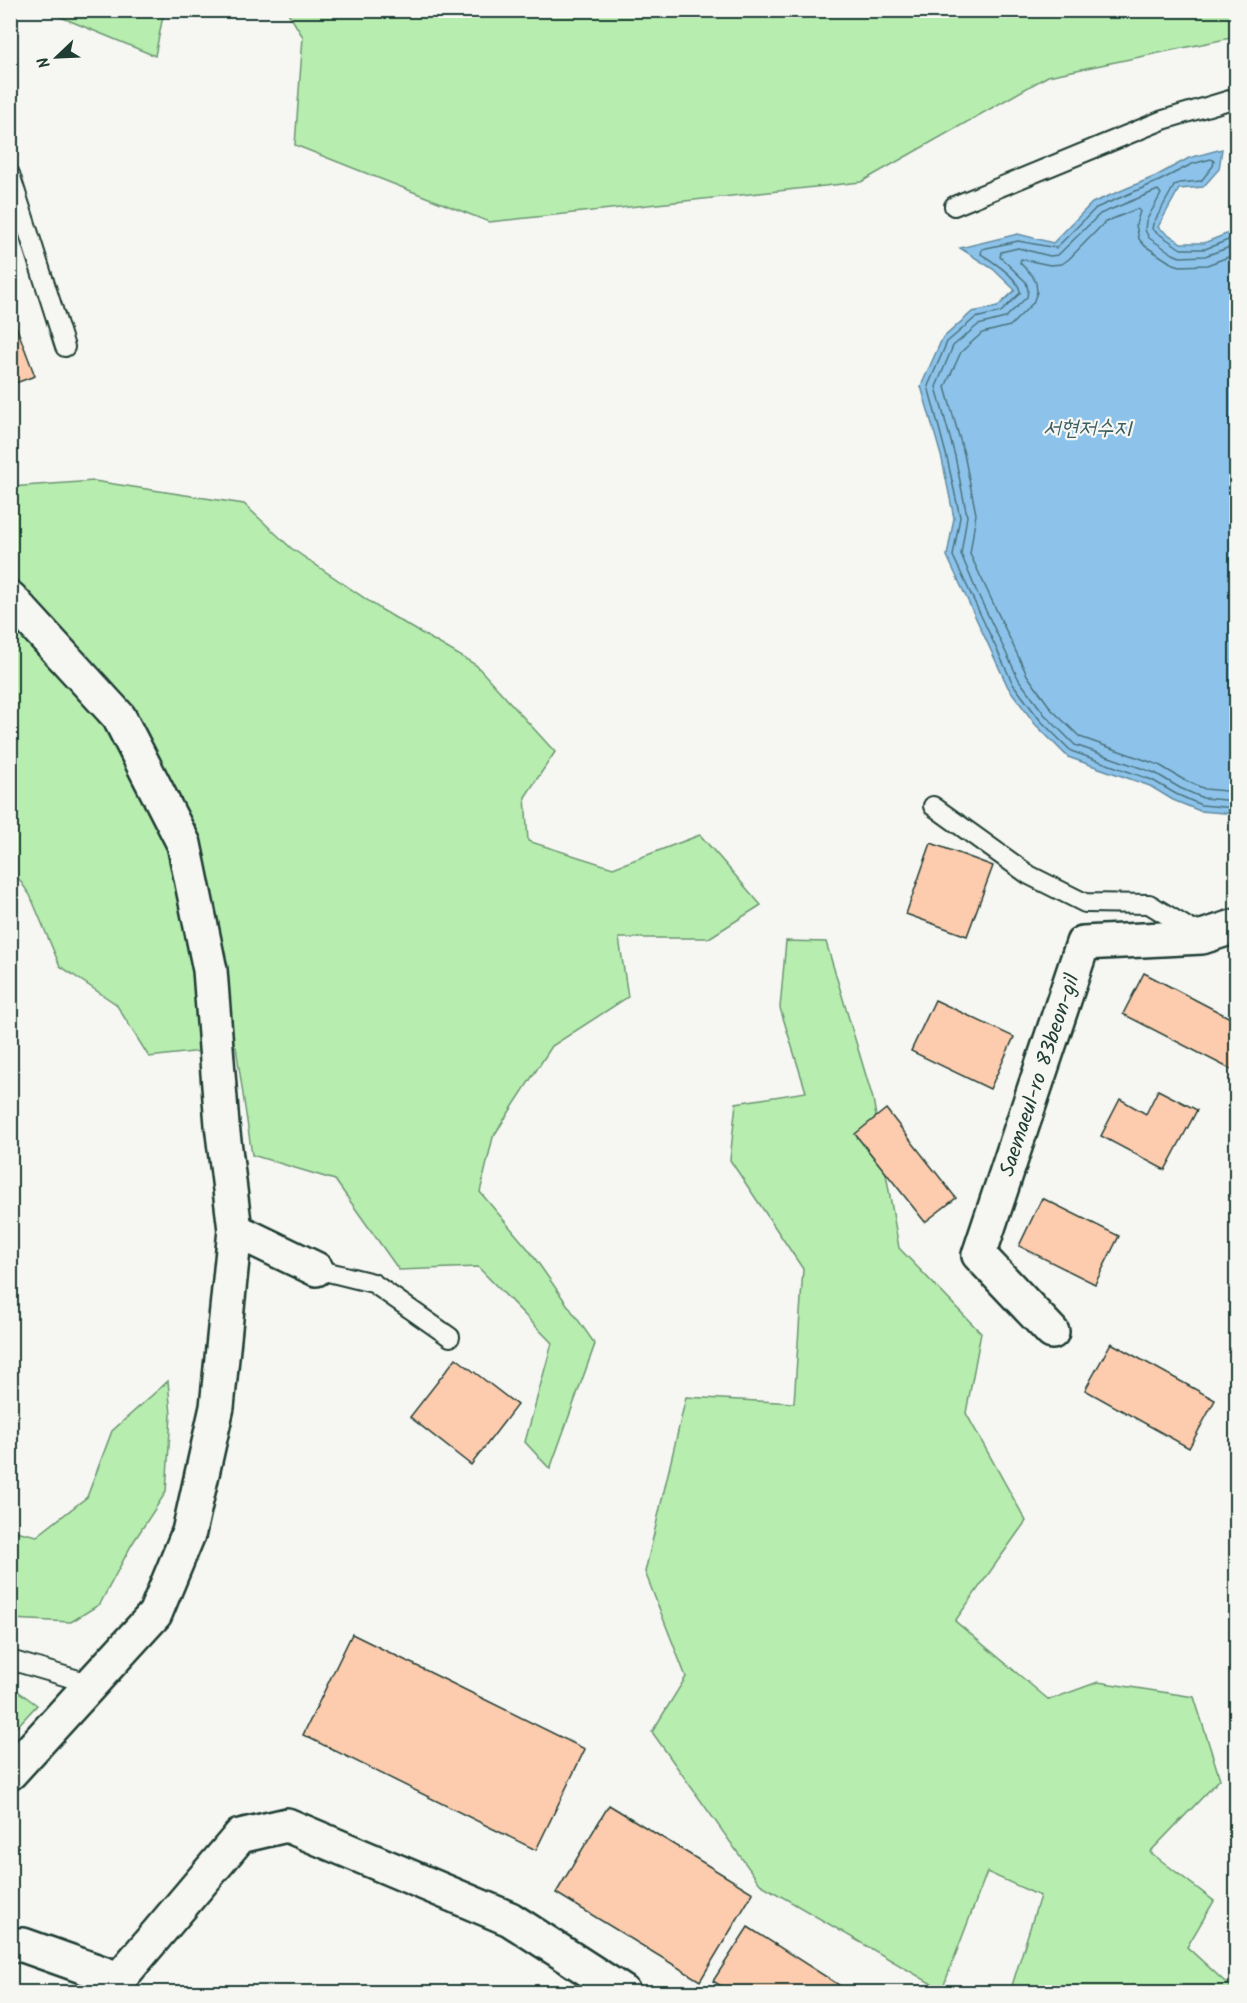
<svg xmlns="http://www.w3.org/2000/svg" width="1247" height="2003" font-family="Kalam,'Poor Story',sans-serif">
  <rect width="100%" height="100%" fill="#f6f6f2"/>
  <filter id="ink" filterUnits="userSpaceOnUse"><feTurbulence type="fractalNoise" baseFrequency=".0167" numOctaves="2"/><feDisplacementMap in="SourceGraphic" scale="12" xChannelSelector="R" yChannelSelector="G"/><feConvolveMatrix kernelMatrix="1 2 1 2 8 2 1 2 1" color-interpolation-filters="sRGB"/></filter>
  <g filter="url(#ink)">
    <path fill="#b7edaf" stroke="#6b9572" stroke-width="1.5" d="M1236,10V37L1048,76L861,182L489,222L295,145L303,37L287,11Z
      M46,11H164L155,56Z
      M94,481L244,504L291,548L382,610L476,665L555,752L525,797L528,841L613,868L700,835L761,905L709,938H619L628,997L552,1046L493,1137L480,1192L529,1250L595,1344L550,1469L525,1442L552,1343L478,1267L399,1270L335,1180L252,1155L236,1047L149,1057L116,1004L60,966L30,895L11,868L10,487Z
      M786,941L826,942L873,1099L899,1248L981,1333L966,1413L1026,1521L955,1621L1049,1700L1098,1682L1194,1697L1220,1779L1150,1852L1214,1901L1187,1947L1236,1992H1010L1040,1896L987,1872L942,1990L760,1884L652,1732L686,1677L645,1572L686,1397L794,1403L803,1269L730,1160L736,1103L806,1092L780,1008Z
      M168,1381L171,1415L166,1492L132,1544L100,1604L71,1622L11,1619V1530L37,1536L87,1497L112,1431Z
      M11,1686L37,1705L11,1733Z"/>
    <path fill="#8dc3eb" stroke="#618da2" stroke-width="1.5" d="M1222,149L1219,169L1203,187L1179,189L1158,227L1181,243H1204L1236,230V814L1200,811L1173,800L1150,786L1068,757L1035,724L1008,687L947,556L954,518L942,459L921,386L942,339L972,312L997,307L1015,290L993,269L960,248L1018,234L1053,243L1092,203L1156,176L1189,158Z"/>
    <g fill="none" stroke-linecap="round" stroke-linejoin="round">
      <path stroke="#4b737d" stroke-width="1.5" d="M1236,237L1205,249H1181L1152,229L1153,224L1174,186L1179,183L1201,181L1213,166L1214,161L1211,159L1192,164L1159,181L1096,208L1056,248L1018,241L982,249L981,254C992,261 1021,279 1020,293L1001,312L975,318L947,342L928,386L947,458L960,517L953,556L1013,684L1040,720L1071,751L1152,780L1176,794L1201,805L1236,808
        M1236,245L1205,256L1180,257L1173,254L1149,238L1145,230L1146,221L1161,194L1158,190L1100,214L1058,255L1050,256L1018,248L1001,252L1000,257L1026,282L1028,290L1027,297L1005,318L978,325L953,346L936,387L955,456L967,516L961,554L976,590L1019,680L1045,715L1075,745L1155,773L1180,788L1203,798L1236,801
        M1236,254L1207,265L1180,266L1171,263L1145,246L1139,239L1136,225L1140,211L1137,209L1105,222L1069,259L1062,264L1050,265L1021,259L1020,263L1032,275L1036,283L1037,292L1033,303L1010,326L982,333L961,352L945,387L964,454L976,514L970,554L1027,675L1052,710L1080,737L1159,765L1184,780L1205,789L1236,792"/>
    </g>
    <path fill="#fdcbad" stroke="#1f3d34" stroke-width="1.5" d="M10,310L35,376L10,385Z
      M931,843L993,866L967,936L906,914Z
      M1144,973L1236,1021V1072L1123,1014Z
      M935,1000L1014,1037L990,1089L911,1051Z
      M1158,1090L1197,1110L1165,1170L1101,1136L1120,1099L1146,1114Z
      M886,1109L956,1198L925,1222L855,1134Z
      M1042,1198L1119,1236L1095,1284L1019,1246Z
      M1111,1343L1215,1400L1189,1448L1085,1390Z
      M456,1358L517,1405L471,1465L410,1417Z
      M352,1634L585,1749L536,1850L303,1735Z
      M609,1805L753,1893L700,1981L556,1893Z
      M748,1927L850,1992H731L713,1981Z"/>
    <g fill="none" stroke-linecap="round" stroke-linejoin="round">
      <defs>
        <path id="service" d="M10,174L65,347
          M954,206L1163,120L1236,98
          M933,806L1029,875L1085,903L1149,904L1198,934
          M316,1269L373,1283L450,1337
          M10,1660L92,1684"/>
        <g id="minor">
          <path d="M10,598L119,717L184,844L210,970L222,1125L235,1230"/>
          <path id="s1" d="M1052,1332L979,1255L1083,943L1202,937L1236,926"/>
          <path d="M10,1773L155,1614L189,1532L217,1407L235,1230L316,1269"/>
          <path d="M10,1945H23L119,1979L240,1836L287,1825L510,1919L623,1992"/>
        </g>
      </defs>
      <use href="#service" stroke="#1f3d34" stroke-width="22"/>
      <use href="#minor" stroke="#1f3d34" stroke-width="38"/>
      <use href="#service" stroke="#f6f6f2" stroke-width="18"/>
      <use href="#minor" stroke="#f6f6f2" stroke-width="33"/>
    </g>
  </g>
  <g text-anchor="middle" stroke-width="4.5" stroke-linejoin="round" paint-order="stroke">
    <g font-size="21" fill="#1f3d34" stroke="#f6f6f2">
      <text dy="7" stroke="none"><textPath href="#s1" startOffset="296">Saemaeul-ro 83beon-gil</textPath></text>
    </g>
    <g font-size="22" font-style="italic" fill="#3a5e62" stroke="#f6f6f2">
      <text x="1087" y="435">서현저수지</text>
    </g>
  </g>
  <rect width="1247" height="2003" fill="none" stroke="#f6f6f2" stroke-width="36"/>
  <rect x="18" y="18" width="1211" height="1967" fill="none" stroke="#1f3d34" stroke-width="2" filter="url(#ink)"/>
  <g transform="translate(57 57) rotate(247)" stroke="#f6f6f2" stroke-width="4.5" paint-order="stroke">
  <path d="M0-4.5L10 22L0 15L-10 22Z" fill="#1f3d34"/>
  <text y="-9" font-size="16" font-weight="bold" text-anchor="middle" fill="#1f3d34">N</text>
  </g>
</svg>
